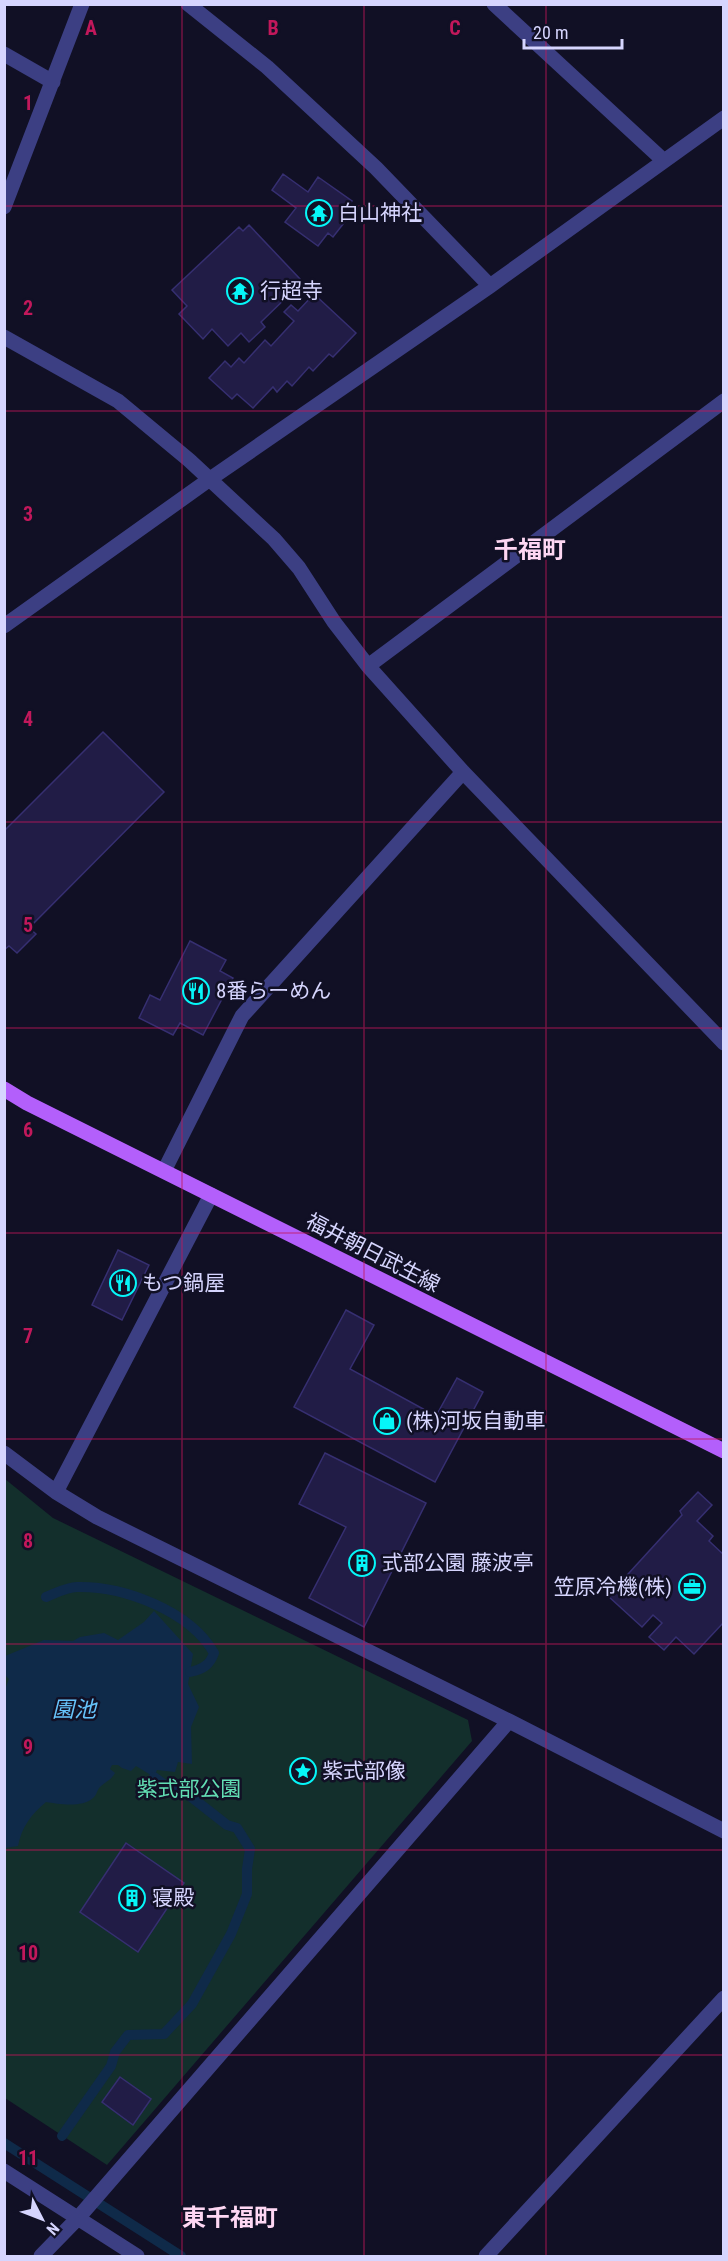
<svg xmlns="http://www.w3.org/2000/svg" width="728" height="2261" font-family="'Roboto Condensed','Noto Sans JP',sans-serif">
  <rect width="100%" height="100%" fill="#111025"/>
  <path fill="#132f2c" d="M5,1479L53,1518L468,1720L472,1741L107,2165L5,2098Z"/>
  <path fill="#0f2a49" d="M154,1611L193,1654L188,1684L199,1707L191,1727L192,1764L178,1762L175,1772L157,1770L154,1777L136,1766L131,1771L122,1768L118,1765H112L110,1769L115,1773C111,1780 107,1781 101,1786C97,1789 97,1795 93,1798C82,1808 59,1804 46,1802C31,1815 22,1826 18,1846L5,1848L4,1692L9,1679L5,1675V1656L44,1640L73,1641L80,1637L104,1633L118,1640L144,1622Z"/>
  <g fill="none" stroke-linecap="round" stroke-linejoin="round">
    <path stroke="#0f2a49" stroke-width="10" d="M46,1597C56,1593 67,1587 77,1587C124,1586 190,1611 214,1653C210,1665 203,1669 190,1672
      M62,2136L111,2066L115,2052L128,2035L164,2034L192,2004L231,1934L247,1894V1869L250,1849L237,1828L227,1825L190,1796L172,1790L154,1777
      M4,2143L181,2256"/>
  </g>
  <path fill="#211c46" stroke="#362f71" stroke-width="1.5" d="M283,174L308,192L318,177L352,201L342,215L347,219L333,237L328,233L318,246L285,222L296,208L272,190Z
    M249,225L300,279L291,287L294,290L261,322L265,327L249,342L241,333L228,346L212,329L203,339L179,314L187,306L172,290L239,227L243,231Z
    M314,294L356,333L333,357L329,354L313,371L309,367L292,386L287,381L277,392L273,387L253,408L237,394L232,399L209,378L225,361L231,367L239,358L244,363L265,340L271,346L294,321L284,312L291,305L298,311Z
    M103,732L164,792L29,928L36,934L17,953L9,946L4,950V831Z
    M190,941L226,960L220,971L233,978L203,1035L180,1023L173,1035L139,1018L150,995L160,1000Z
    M118,1250L149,1265L122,1320L92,1305Z
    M346,1310L374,1325L350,1369L436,1416L457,1378L483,1392L435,1482L294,1407Z
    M325,1453L426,1503L364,1627L309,1598L346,1527L299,1504Z
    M698,1492L712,1505L697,1521L713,1536L709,1541L724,1555V1622L694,1654L676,1637L664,1650L649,1637L662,1623L653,1615L642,1627L608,1596L682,1515L680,1511Z
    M126,1843L184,1883L138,1952L80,1912Z
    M120,2077L151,2099L133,2125L102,2102Z"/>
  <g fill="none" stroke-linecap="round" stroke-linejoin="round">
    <path stroke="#3c3f83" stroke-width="15" d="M188,4L267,67L376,168L490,286
      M494,4L663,160
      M4,54L53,82
      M4,207L82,4
      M4,337L118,401L189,460L274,539L299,568L334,622L368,666L463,772L724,1043
      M4,626L210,479L490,286L724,118
      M368,666L724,401
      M164,1171L242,1016L463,772
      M4,1453L56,1492L97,1517L509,1721L724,1831
      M56,1492L211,1195
      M4,2171L137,2256
      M41,2256L78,2218L509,1721
      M486,2256L724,1998"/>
    <path stroke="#b35ffb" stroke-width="15" d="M4,1089L27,1103L724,1451"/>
  </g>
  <path fill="none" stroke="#c2185b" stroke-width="1.5" stroke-opacity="0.55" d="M182,4V2256M364,4V2256M546,4V2256M4,206H724M4,411H724M4,617H724M4,822H724M4,1028H724M4,1233H724M4,1439H724M4,1644H724M4,1850H724M4,2055H724"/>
  <defs>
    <symbol id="temple-ring" viewBox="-11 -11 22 22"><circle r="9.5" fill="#111025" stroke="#06f6f8" stroke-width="1.5"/><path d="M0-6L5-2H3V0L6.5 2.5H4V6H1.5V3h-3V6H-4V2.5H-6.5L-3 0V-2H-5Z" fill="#06f6f8"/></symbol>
    <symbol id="restaurant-ring" viewBox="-11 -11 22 22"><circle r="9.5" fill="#111025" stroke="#06f6f8" stroke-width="1.5"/><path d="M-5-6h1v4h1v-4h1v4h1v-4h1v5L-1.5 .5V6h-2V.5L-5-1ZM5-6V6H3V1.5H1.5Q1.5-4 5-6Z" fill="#06f6f8"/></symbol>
    <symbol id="shop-ring" viewBox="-11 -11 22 22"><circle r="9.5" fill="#111025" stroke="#06f6f8" stroke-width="1.5"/><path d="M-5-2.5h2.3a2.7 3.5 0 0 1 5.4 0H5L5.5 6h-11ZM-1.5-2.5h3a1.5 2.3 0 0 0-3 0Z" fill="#06f6f8"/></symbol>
    <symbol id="building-ring" viewBox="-11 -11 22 22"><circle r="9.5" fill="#111025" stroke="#06f6f8" stroke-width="1.5"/><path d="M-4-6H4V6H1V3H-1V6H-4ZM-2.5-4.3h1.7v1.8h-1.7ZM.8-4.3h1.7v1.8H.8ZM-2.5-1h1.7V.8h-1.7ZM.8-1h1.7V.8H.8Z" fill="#06f6f8"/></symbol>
    <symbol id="office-ring" viewBox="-11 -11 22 22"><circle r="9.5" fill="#111025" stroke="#06f6f8" stroke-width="1.5"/><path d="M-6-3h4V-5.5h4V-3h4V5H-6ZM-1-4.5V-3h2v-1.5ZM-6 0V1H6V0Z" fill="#06f6f8"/></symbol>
    <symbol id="sight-ring" viewBox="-11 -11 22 22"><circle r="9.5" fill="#111025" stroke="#06f6f8" stroke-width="1.5"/><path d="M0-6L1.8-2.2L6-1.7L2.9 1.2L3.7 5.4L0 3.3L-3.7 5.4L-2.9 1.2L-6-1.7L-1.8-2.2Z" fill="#06f6f8"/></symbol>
  </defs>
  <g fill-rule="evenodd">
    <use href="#temple-ring" x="304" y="198" width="30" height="30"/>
    <use href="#temple-ring" x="225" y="276" width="30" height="30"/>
    <use href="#restaurant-ring" x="181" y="976" width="30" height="30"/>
    <use href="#restaurant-ring" x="108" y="1268" width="30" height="30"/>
    <use href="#shop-ring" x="372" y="1406" width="30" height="30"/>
    <use href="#building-ring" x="347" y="1548" width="30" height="30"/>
    <use href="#office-ring" x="677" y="1572" width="30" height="30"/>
    <use href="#sight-ring" x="288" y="1756" width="30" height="30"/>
    <use href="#building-ring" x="117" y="1883" width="30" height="30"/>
  </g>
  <g text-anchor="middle" stroke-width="5" stroke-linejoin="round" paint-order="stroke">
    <g font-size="21" fill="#d6d5fe" stroke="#111025" text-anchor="start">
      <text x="338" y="220">白山神社</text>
      <text x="260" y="298">行超寺</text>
      <text x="216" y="998">8番らーめん</text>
      <text x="142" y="1290">もつ鍋屋</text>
      <text x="406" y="1428">(株)河坂自動車</text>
      <text x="382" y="1570">式部公園 藤波亭</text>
      <text x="672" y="1594" text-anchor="end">笠原冷機(株)</text>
      <text x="322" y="1778">紫式部像</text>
      <text x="152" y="1905">寝殿</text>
    </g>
    <g font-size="21" fill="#d6d5fe" stroke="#111025">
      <text transform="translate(373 1253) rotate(27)" y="7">福井朝日武生線</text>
    </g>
    <g font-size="21" fill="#62ddb3" stroke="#111025">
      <text x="189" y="1796">紫式部公園</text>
    </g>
    <g font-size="22" font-style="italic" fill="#66c3fb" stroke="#111025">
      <text x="74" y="1717">園池</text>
    </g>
    <g font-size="24" font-weight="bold" fill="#fed7f3" stroke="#111025">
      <text x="530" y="558">千福町</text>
      <text x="230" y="2226">東千福町</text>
    </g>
  </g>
  <g font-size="20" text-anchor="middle" font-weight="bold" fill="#c2185b" stroke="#111025" stroke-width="5" stroke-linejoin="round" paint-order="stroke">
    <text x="91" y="35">A</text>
    <text x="273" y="35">B</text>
    <text x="455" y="35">C</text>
    <text x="28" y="110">1</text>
    <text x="28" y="315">2</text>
    <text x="28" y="521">3</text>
    <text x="28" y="726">4</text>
    <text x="28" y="932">5</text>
    <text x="28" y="1137">6</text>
    <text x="28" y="1343">7</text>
    <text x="28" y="1548">8</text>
    <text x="28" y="1754">9</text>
    <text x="28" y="1960">10</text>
    <text x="28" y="2165">11</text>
  </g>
  <rect width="728" height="2261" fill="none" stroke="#d6d5fe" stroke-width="12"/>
  <g transform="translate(42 2219) rotate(132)" stroke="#111025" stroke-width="4.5" paint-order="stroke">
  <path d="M0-4.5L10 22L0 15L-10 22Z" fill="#d6d5fe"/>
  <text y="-9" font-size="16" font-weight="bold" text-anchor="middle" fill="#d6d5fe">N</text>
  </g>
  <path d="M524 39v9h98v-9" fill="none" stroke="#d6d5fe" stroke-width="3"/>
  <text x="533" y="39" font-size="18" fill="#d6d5fe" stroke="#111025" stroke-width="4.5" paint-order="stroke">20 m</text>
</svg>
